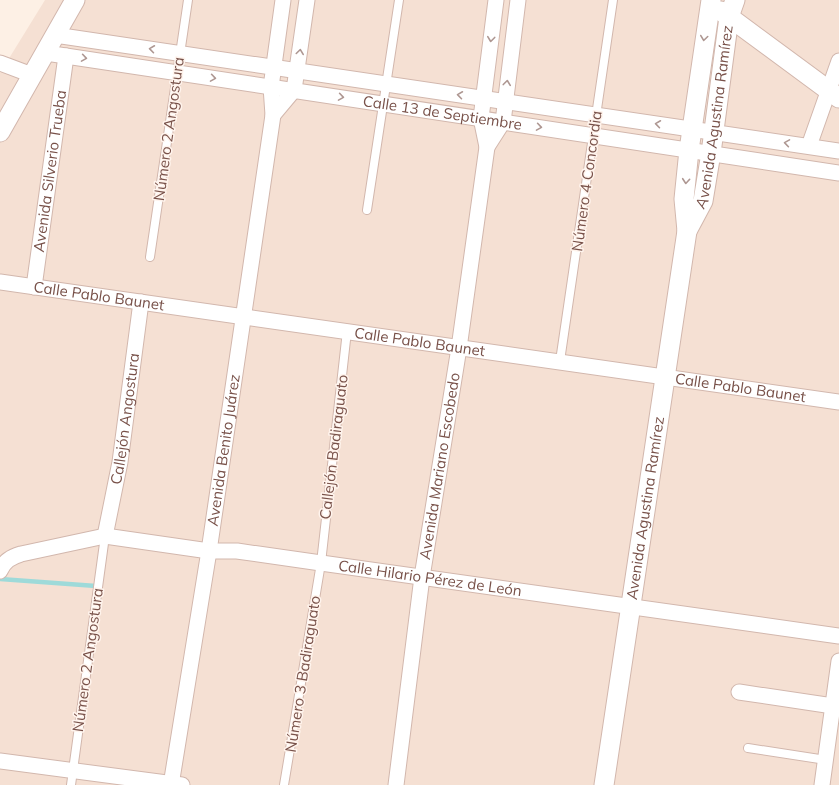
<svg xmlns="http://www.w3.org/2000/svg" width="839" height="785" font-family="Mulish,sans-serif">
  <rect width="100%" height="100%" fill="#fdf0e5"/>
  <path fill="#f5e0d3" d="M45,0H839V785H0V73Z"/>
  <g fill="none" stroke-linecap="round" stroke-linejoin="round">
    <path stroke="#9edad9" stroke-width="4.5" d="M0,579L96,586"/>
    <defs>
      <path id="service" d="M367,210L399,0
        M150,257L188,0
        M560,361L613,0
        M748,748L826,760
        M71,785L105,536
        M284,785L321,563L347,331"/>
      <g id="minor">
        <path d="M55,35L839,151"/>
        <path id="s1" d="M46,53L839,173"/>
        <path d="M0,63L32,75"/>
        <path d="M273,115L294,90L307,0"/>
        <path d="M809,146L839,61"/>
        <path d="M487,147L503,122L518,0"/>
        <path id="s2" d="M0,282L839,402"/>
        <path id="s3" d="M34,287L66,56"/>
        <path id="s4" d="M105,536L120,462L141,302"/>
        <path id="s5" d="M0,571C4,561 11,557 21,554L105,536L209,551H237L321,563L839,636"/>
        <path d="M739,692L833,706"/>
        <path d="M0,761L182,785"/>
        <path id="s6" d="M171,785L209,551L273,115L271,87L283,0"/>
        <path id="s7" d="M396,785L422,577L459,348L487,147L481,118L496,0"/>
        <path d="M822,785L839,661"/>
      </g>
      <g id="tertiary">
        <path d="M721,11L839,98"/>
        <path d="M0,132L75,0"/>
        <path id="s8" d="M687,231L703,201L711,153L729,17L735,0"/>
        <path id="s9" d="M604,785L687,231L684,199L689,150L711,0"/>
      </g>
    </defs>
    <use href="#service" stroke="#d2b7ad" stroke-width="10"/>
    <use href="#minor" stroke="#d2b7ad" stroke-width="17"/>
    <use href="#tertiary" stroke="#d2b7ad" stroke-width="21"/>
    <use href="#service" stroke="#fff" stroke-width="8"/>
    <use href="#minor" stroke="#fff" stroke-width="15"/>
    <use href="#tertiary" stroke="#fff" stroke-width="19"/>
  </g>
  <defs><path id="oneway-chevron" d="M-2-3.5L2.5 0L-2 3.5" fill="none" stroke-width="1.6" stroke-linecap="round" stroke-linejoin="round"/></defs>
  <g stroke="#ae9792">
    <use href="#oneway-chevron" transform="translate(704 38) rotate(98)"/>
    <use href="#oneway-chevron" transform="translate(491 39) rotate(97)"/>
    <use href="#oneway-chevron" transform="translate(152 49) rotate(-172)"/>
    <use href="#oneway-chevron" transform="translate(300 52) rotate(-82)"/>
    <use href="#oneway-chevron" transform="translate(84 58) rotate(9)"/>
    <use href="#oneway-chevron" transform="translate(213 78) rotate(9)"/>
    <use href="#oneway-chevron" transform="translate(507 83) rotate(-83)"/>
    <use href="#oneway-chevron" transform="translate(460 95) rotate(-172)"/>
    <use href="#oneway-chevron" transform="translate(341 97) rotate(9)"/>
    <use href="#oneway-chevron" transform="translate(658 124) rotate(-172)"/>
    <use href="#oneway-chevron" transform="translate(539 127) rotate(9)"/>
    <use href="#oneway-chevron" transform="translate(787 143) rotate(-171)"/>
    <use href="#oneway-chevron" transform="translate(686 181) rotate(95)"/>
  </g>
  <g text-anchor="middle" stroke-width="3" stroke-linejoin="round" paint-order="stroke">
    <g font-size="15" fill="#785149" stroke="#fff4ed">
      <text dy="5" stroke="none"><textPath href="#s1" startOffset="401">Calle 13 de Septiembre</textPath></text>
      <text dy="5" stroke="none"><textPath href="#s8" startOffset="119">Avenida Agustina Ramírez</textPath></text>
      <text transform="translate(169 129) rotate(-82)" y="5">Número 2 Angostura</text>
      <text dy="5" stroke="none"><textPath href="#s3" startOffset="117">Avenida Silverio Trueba</textPath></text>
      <text transform="translate(587 181) rotate(-82)" y="5">Número 4 Concordia</text>
      <text dy="5" stroke="none"><textPath href="#s2" startOffset="100">Calle Pablo Baunet</textPath></text>
      <text dy="5" stroke="none"><textPath href="#s2" startOffset="424">Calle Pablo Baunet</textPath></text>
      <text dy="5" stroke="none"><textPath href="#s2" startOffset="748">Calle Pablo Baunet</textPath></text>
      <text dy="5" stroke="none"><textPath href="#s4" startOffset="119">Callejón Angostura</textPath></text>
      <text transform="translate(334 447) rotate(-83)" y="5">Callejón Badiraguato</text>
      <text dy="5" stroke="none"><textPath href="#s6" startOffset="339">Avenida Benito Juárez</textPath></text>
      <text dy="5" stroke="none"><textPath href="#s7" startOffset="322">Avenida Mariano Escobedo</textPath></text>
      <text dy="5" stroke="none"><textPath href="#s9" startOffset="280">Avenida Agustina Ramírez</textPath></text>
      <text dy="5" stroke="none"><textPath href="#s5" startOffset="442">Calle Hilario Pérez de León</textPath></text>
      <text transform="translate(88 660) rotate(-82)" y="5">Número 2 Angostura</text>
      <text transform="translate(303 674) rotate(-81)" y="5">Número 3 Badiraguato</text>
    </g>
  </g>
</svg>
